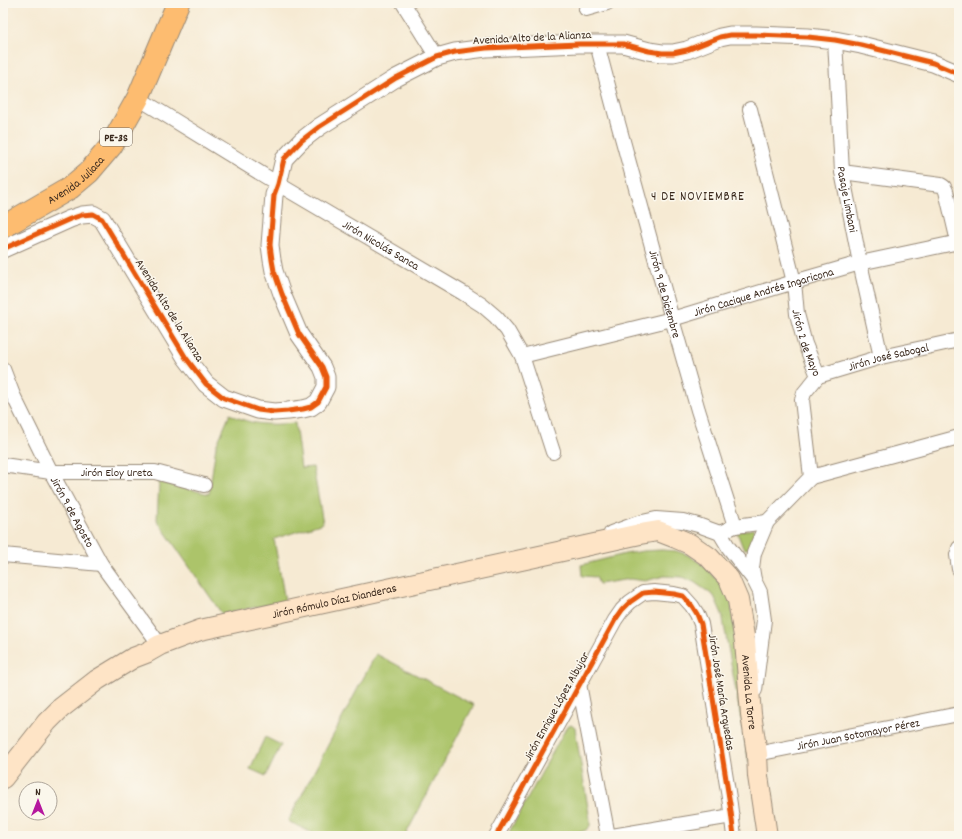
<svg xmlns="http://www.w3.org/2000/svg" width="962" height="839" font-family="Dekko,sans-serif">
  <rect width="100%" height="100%" fill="#fbf7ec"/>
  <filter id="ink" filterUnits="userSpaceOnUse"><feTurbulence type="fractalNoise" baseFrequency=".025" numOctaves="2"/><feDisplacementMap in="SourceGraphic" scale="8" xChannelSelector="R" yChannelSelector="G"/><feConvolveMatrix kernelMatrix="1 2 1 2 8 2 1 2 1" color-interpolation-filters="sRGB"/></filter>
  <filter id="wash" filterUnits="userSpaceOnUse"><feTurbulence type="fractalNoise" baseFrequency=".012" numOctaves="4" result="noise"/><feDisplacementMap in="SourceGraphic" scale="16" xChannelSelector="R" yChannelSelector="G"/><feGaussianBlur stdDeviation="0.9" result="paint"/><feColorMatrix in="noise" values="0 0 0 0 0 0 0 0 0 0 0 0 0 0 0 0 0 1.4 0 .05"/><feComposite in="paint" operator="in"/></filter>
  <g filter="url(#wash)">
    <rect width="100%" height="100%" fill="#f6ead3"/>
    <path fill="#acc46a" stroke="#747744" d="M230,414C253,426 270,425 295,423L301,468L313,467L323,523L274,539L285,601L222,614L157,520L159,482L209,494L216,446Z
      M753,529L755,532L750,548L745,549L743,548L737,532Z
      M662,550L676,551L688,555L703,565L725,588L731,601L749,763L722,614L714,596L694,582L682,577L664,576L645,581L630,579L599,584L596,577L582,576L581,565L625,554L643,551Z
      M376,654L474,705L405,836H318L288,821Z
      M571,725L575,728L590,820V826L586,830L570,836H507L566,728Z
      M265,737L281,745L266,776L250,769Z"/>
  </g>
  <g filter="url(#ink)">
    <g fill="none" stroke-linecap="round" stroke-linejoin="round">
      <defs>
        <g id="minor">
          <path d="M403,3L437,57"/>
          <path d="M586,9L607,3"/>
          <path id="s1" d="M835,40L842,172L860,263L881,357"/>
          <path id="s2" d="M597,44L615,112L672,319L698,410L735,526L720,533"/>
          <path id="s3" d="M138,98L278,184L463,293L482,305L496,317L507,330L522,356L553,452"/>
          <path id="s4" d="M750,109L794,282L797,314L805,344L818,376L804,393L802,400L811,477L767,522L754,553L752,568L754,580"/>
          <path d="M842,172L941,185L944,187L946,191L959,246"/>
          <path id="s5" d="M522,356L672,319L794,282L860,263L959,242"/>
          <path id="s6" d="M3,369L13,395L51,472L101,564L160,645"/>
          <path id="s7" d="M818,376L881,357L959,340"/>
          <path id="s8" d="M3,465L51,472H155L204,485"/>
          <path d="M811,477L959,437"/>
          <path d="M735,526L767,522"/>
          <path d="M611,533L638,523L656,519L683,521L698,525L720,533L729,548L754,580L760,592L764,620L755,690"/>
          <path d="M959,548L957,555L959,569"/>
          <path d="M3,555L101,564"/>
          <path d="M579,684L608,836"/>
          <path id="s9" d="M757,754L959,714"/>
          <path d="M496,836L615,620L622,610L630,602L643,593L654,592L674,594L683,596L692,606L697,614L701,624L730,804L734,836"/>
          <path d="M612,836L732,816"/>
        </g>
        <path id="tertiary" d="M3,249L70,219L82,215L93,214L102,219L186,358L206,384L224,398L258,410L274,412L288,411L303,409L311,407L318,402L326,387V377L322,367L299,334L282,294L274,271L272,260L270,245L274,195L278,184L284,159L301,141L319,127L396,78L437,57L455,52L486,48L579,44H623L649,51L662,53H673L687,50L720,37L730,35H756L808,37L835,40L861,45L933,63L959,74"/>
        <g id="secondary">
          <path id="s10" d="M3,778L47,722L61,708L97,680L133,658L146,653L160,645L200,630L640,534L658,531L676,538L690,544L709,557L729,579L738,600L745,642L751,714L757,754L758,776L767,836"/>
        </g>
        <g id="trunk">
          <path id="s11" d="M3,227L70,188L89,172L111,146L138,98L178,3"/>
        </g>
      </defs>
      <use href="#minor" stroke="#988a78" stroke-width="16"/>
      <use href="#tertiary" stroke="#988a78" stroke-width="19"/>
      <use href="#secondary" stroke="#988a78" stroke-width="22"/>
      <use href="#trunk" stroke="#988a78" stroke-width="24"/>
      <use href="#minor" stroke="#fff" stroke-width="14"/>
      <use href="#tertiary" stroke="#fff" stroke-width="17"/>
      <use href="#secondary" stroke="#fee4c6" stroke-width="20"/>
      <use href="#trunk" stroke="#fdbc70" stroke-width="22"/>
      <defs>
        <path id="cycleway" d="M3,249L70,219L82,215L93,214L102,219L186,358L206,384L224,398L258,410L274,412L288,411L303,409L311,407L318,402L326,387V377L322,367L299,334L282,294L274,271L272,260L270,245L274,195L278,184L284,159L301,141L319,127L396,78L437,57L455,52L486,48L579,44H623L649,51L662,53H673L687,50L720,37L730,35H756L808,37L835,40L861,45L933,63L959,74
          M496,836L615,620L622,610L630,602L643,593L654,592L674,594L683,596L692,606L697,614L701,624L730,804L734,836"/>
      </defs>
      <use href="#cycleway" stroke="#fbf7ec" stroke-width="8"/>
      <use href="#cycleway" stroke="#e8590c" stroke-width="5"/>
    </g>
  </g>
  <g text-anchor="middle" stroke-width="3" stroke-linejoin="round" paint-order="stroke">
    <rect fill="#fbf7ec" stroke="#75685c" stroke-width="1" x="100" y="128" width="32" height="18" rx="3"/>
    <g font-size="11" font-weight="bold" fill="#3b2a1e">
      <text x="116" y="141">PE-3S</text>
    </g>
    <g font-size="12" fill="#3b2a1e" stroke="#fbf7ec">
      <text transform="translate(532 37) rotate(-3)" y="4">Avenida Alto de la Alianza</text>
      <text dy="4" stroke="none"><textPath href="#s11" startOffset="87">Avenida Juliaca</textPath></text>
      <text dy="4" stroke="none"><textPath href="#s1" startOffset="160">Pasaje Limbani</textPath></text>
      <text dy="4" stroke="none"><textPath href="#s3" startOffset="284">Jirón Nicolás Sanca</textPath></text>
      <text dy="4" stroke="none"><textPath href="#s5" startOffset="250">Jirón Cacique Andrés Ingaricona</textPath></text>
      <text dy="4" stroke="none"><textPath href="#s2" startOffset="259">Jirón 9 de Diciembre</textPath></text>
      <text transform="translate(170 310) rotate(58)" y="4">Avenida Alto de la Alianza</text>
      <text dy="4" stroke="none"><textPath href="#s4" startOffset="241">Jirón 2 de Mayo</textPath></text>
      <text dy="4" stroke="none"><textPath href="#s7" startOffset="73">Jirón José Sabogal</textPath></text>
      <text dy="4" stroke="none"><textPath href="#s8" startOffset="114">Jirón Eloy Ureta</textPath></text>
      <text dy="4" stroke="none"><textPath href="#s6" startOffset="159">Jirón 9 de Agosto</textPath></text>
      <text dy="4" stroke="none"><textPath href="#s10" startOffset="389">Jirón Rómulo Díaz Dianderas</textPath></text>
      <text transform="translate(722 692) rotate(81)" y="4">Jirón José María Arguedas</text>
      <text dy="4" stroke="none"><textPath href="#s10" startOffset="923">Avenida La Torre</textPath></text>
      <text transform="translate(556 706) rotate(-61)" y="4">Jirón Enrique López Albujar</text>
      <text dy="4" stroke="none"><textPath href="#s9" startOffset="103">Jirón Juan Sotomayor Pérez</textPath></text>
    </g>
    <g font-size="13" letter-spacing="1" fill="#3b2a1e" stroke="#fbf7ec">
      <text x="698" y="200">4 DE NOVIEMBRE</text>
    </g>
  </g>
  <rect width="962" height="839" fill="none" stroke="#fbf7ec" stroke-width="16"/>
  <g transform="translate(38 801)"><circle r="19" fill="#fbf7ec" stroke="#aea59a"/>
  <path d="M0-3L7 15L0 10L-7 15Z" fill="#b5179e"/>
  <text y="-6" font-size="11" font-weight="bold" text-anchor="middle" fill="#3b2a1e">N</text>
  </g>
</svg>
